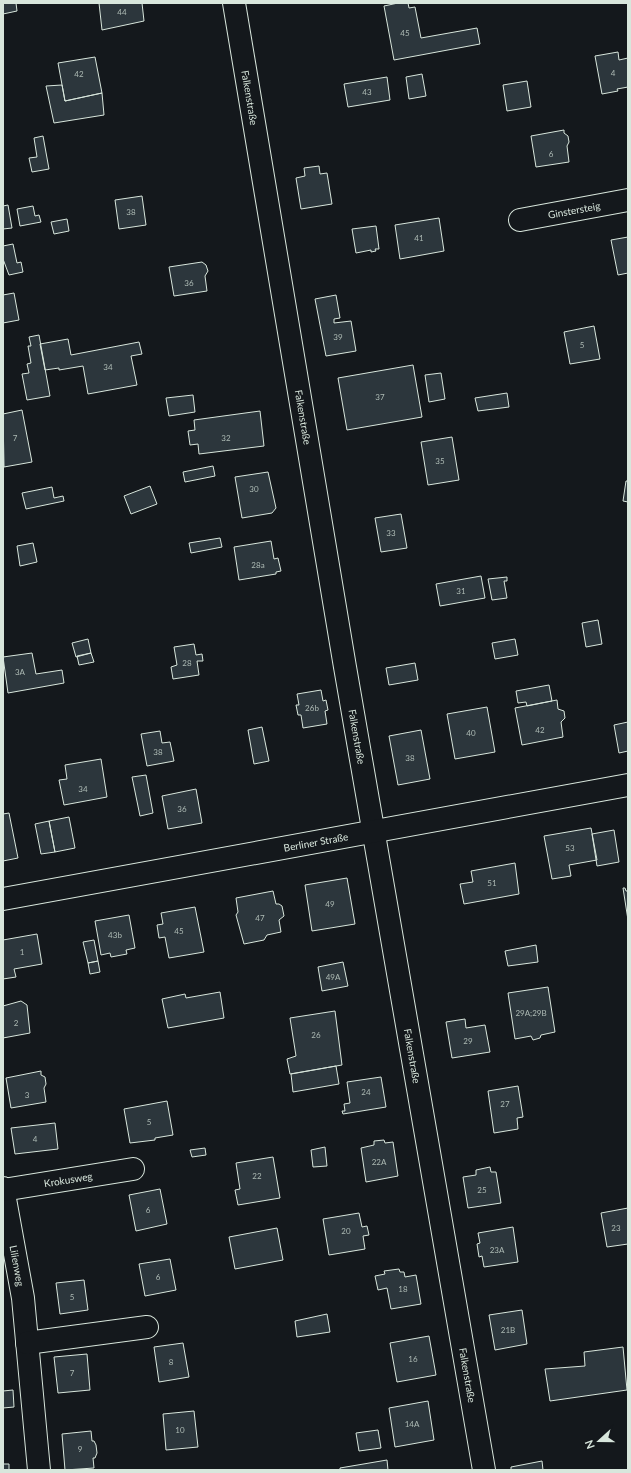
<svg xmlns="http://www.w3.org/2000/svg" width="631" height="1473" font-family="Lato,sans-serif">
  <rect width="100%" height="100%" fill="#14181c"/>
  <path fill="#2c363c" stroke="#d8e6dc" d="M3,3H16L17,11L3,14Z
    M99,3H142L144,21L102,30Z
    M408,3L409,8L415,7L421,38L477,28L480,44L394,60L384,6L398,3Z
    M618,52L619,60L628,58V87L617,89L618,91L602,94L595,56Z
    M95,57L102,93L65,101L58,63Z
    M422,74L426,96L409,99L406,77Z
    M387,77L390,100L348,107L344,84Z
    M527,81L531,107L507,111L503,85Z
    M62,85L65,101L102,93L104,115L54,123L46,86Z
    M564,130V133L568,136L569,142L567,146L569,162L536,167L531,136Z
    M43,136L49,169L32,172L29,158L37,157L34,138Z
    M319,166L320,174L327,173L332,204L301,209L296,178L305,176L304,168Z
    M142,196L146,225L119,229L115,200Z
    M8,205L12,228L3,229V206Z
    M33,206L35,216L39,215L41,222L20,226L17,209Z
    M439,218L444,251L400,259L395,225Z
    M67,219L69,231L54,234L51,222Z
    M376,226L379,249H375L376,251L371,252V250L356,253L352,229Z
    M628,237V273L618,275L611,240Z
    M13,244L17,263L21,262L23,272L9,275L3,259V246Z
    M202,262L206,265L208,271L205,276L207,291L174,296L169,267Z
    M14,293L19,320L3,323V295Z
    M336,295L340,318L334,319V323L351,321L356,351L326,356L315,299Z
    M594,326L600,359L570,364L564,332Z
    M39,335L50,396L27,400L22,374L29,373L27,364L31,363L28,346H31L29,337Z
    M68,339L71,355L139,342L142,354L131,356L137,385L88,394L83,366L59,370V368L45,370L40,344Z
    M413,365L422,417L347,430L338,378Z
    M441,373L445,399L429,402L425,375Z
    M507,393L509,407L478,411L475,398Z
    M193,395L195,412L169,416L166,398Z
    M22,410L32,462L4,467L3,414Z
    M260,411L264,446L199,454L198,444L190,445L188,431L195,430L194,420Z
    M452,437L459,480L428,485L421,442Z
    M213,466L215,476L185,482L183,472Z
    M268,472L276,508L272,513L242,518L235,477Z
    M626,481H628V502L623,501Z
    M150,486L157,504L131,514L124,496Z
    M52,487L54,498L63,496L64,501L26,509L22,493Z
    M401,514L407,548L381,552L375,518Z
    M220,538L222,547L191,553L189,543Z
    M271,541L274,559L278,558L281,571L276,572V574L239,580L234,547Z
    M33,543L37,562L20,566L17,546Z
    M481,576L485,598L440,606L436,584Z
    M507,577V581H504L507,598L492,600L488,579Z
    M598,620L602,644L586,647L582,623Z
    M88,639L91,653L76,657L72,643Z
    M515,639L518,655L495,659L492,643Z
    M194,644L196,655L202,654L203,661H197L199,675L173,679L171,667L177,665L174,647Z
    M32,653L36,674L62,670L64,683L8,693L3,657Z
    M91,653L94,662L79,665L77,656Z
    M415,663L418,680L389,685L386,668Z
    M549,685L552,701L527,706L526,702L518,703L516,691Z
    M321,690L323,701L326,700L328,710L325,711L327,724L303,728L301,715H298L296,705H299L297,694Z
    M557,700L558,709L564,711L565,718L561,722L563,737L522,745L515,708Z
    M487,707L495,752L455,759L447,714Z
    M628,722V751L619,753L614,725Z
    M262,727L269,761L254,764L248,730Z
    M421,730L430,779L398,785L389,736Z
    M160,731L162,743L170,742L174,761L147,766L141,734Z
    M101,759L107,797L64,805L59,780L67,779L65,765Z
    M146,775L153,813L140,816L132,777Z
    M196,789L202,823L168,829L162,796Z
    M9,813L18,858L3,861V814Z
    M69,817L75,848L55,852L49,821Z
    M49,821L55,852L41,854L35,824Z
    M591,828L597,860L569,865L571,876L552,879L544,836Z
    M614,830L619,862L597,866L592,834Z
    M515,863L519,894L464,904L460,884L473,882L471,871Z
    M347,878L355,924L312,931L305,885Z
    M623,888H625L626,891H628V920Z
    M273,891L276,904H279L282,906L284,916L279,920L281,932L267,935L264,940L244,944L236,915L238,912L236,898Z
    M195,907L204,952L169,958L165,937L159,938L157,925L163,924L161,913Z
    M129,915L135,948L126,950L127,954L111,957L110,953L101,955L95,921Z
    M37,934L42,964L14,969L16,977L3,979V940Z
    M94,940L98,961L88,963L83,942Z
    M536,945L538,962L508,966L505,951Z
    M98,961L100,972L90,974L88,963Z
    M343,962L348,986L322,991L318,967Z
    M548,987L555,1032L541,1035L540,1038L533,1040L531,1036L515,1039L508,993Z
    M220,992L224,1018L168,1028L162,999L185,994L186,998Z
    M21,1001L27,1005L30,1033L3,1038V1006Z
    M335,1011L342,1065L290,1074L287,1059L296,1056L290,1018Z
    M465,1019L466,1028L485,1025L490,1052L452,1058L446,1022Z
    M336,1066L339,1084L293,1092L291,1074Z
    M41,1071V1075L45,1077L46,1084L44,1088L46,1102L11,1108L6,1078Z
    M381,1077L386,1107L343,1114L342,1111H345L344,1104L350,1103L347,1082Z
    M518,1086L523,1117L517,1118L518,1129L494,1133L488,1091Z
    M167,1101L173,1135L155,1138V1140L130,1143L124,1109Z
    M55,1123L58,1149L15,1154L11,1128Z
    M384,1140L385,1143L393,1142L398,1176L366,1182L361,1148L374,1145V1141Z
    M325,1147L327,1166L313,1167L311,1150Z
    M205,1148L206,1155L192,1157L190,1150Z
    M273,1157L280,1198L238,1205L235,1190L240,1189L236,1163Z
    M490,1167L491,1172H496L501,1203L468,1208L463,1177L476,1175V1170Z
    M160,1189L167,1224L136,1231L129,1195Z
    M628,1208V1244L607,1247L601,1213Z
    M359,1213L362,1227L367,1226L369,1235L363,1236L365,1249L329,1255L323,1219Z
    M513,1227L518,1262L484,1267L482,1256L479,1257L477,1244L480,1243L478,1233Z
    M277,1228L283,1260L235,1269L229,1237Z
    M170,1259L176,1290L145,1296L139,1264Z
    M399,1269L400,1272H404L405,1277L416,1275L421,1304L391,1309L387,1288L378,1290L375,1276L385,1274L384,1271Z
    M84,1280L88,1310L60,1314L56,1283Z
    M522,1310L527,1344L495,1350L489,1315Z
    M327,1314L330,1332L297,1337L295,1321Z
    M429,1336L436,1375L397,1382L390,1343Z
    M183,1343L189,1377L159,1382L154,1347Z
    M623,1347L627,1390L550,1401L545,1369L585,1366L584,1352Z
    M87,1354L90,1390L58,1393L54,1357Z
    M13,1390L14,1407L3,1408V1391Z
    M428,1401L434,1440L395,1447L389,1408Z
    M194,1411L198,1447L166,1450L163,1414Z
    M378,1430L381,1448L359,1451L356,1433Z
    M91,1431L92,1441H94L96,1445L97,1453L95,1458H93L94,1468L65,1470L62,1434Z
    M387,1460L388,1470H340V1468Z
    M542,1461L543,1470H511V1467Z
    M3,1464H9V1470H3Z"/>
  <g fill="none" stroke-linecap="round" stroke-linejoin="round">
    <defs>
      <g id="street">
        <path id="s1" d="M234,3L345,667L484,1470"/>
        <path id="s2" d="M520,220L628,200"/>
        <path id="s3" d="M3,899L628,785"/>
        <path id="s4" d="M3,1188L23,1298L39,1470"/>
        <path id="s5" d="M3,1190L133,1169"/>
        <path d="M27,1343L147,1327"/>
      </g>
    </defs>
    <use href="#street" stroke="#d8e6dc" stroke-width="24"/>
    <use href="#street" stroke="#14181c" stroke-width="22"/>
  </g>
  <g text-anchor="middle" stroke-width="3" stroke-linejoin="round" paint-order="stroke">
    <g font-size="8" fill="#adbab4">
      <text x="122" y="15">44</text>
      <text x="405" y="36">45</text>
      <text x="613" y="76">4</text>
      <text x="79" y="77">42</text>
      <text x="367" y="95">43</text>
      <text x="551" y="157">6</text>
      <text x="131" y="215">38</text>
      <text x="419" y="241">41</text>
      <text x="189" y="286">36</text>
      <text x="338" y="340">39</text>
      <text x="582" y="348">5</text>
      <text x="108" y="370">34</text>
      <text x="380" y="400">37</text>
      <text x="15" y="441">7</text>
      <text x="226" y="441">32</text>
      <text x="440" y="464">35</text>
      <text x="254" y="492">30</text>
      <text x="391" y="536">33</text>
      <text x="258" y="568">28a</text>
      <text x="461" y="594">31</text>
      <text x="187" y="666">28</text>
      <text x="20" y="675">3A</text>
      <text x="312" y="711">26b</text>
      <text x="540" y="733">42</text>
      <text x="471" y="736">40</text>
      <text x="158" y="755">38</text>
      <text x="410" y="761">38</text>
      <text x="83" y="792">34</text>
      <text x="182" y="812">36</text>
      <text x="570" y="851">53</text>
      <text x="492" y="886">51</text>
      <text x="330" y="907">49</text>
      <text x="260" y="921">47</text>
      <text x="179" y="934">45</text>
      <text x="115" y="938">43b</text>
      <text x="22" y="955">1</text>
      <text x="333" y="980">49A</text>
      <text x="531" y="1016">29A;29B</text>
      <text x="16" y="1026">2</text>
      <text x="316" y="1038">26</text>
      <text x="468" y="1044">29</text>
      <text x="366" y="1095">24</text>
      <text x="27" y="1098">3</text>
      <text x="505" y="1107">27</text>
      <text x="149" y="1125">5</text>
      <text x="35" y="1142">4</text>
      <text x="379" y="1165">22A</text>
      <text x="257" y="1179">22</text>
      <text x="482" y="1193">25</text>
      <text x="148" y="1213">6</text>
      <text x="616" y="1231">23</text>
      <text x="346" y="1234">20</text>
      <text x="497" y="1253">23A</text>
      <text x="158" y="1280">6</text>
      <text x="403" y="1292">18</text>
      <text x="72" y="1300">5</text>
      <text x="508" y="1333">21B</text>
      <text x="413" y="1362">16</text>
      <text x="171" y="1365">8</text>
      <text x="72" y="1376">7</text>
      <text x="412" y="1427">14A</text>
      <text x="180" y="1433">10</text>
      <text x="80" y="1452">9</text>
    </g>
    <g font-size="10" fill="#d8e6dc" stroke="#14181c">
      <text dy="4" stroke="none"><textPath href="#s1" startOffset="96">Falkenstraße</textPath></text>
      <text dy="4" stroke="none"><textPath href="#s2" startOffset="55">Ginstersteig</textPath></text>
      <text dy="4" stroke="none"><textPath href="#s1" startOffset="420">Falkenstraße</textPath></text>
      <text dy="4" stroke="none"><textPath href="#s1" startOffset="744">Falkenstraße</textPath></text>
      <text dy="4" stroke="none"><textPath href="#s3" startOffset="318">Berliner Straße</textPath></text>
      <text dy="4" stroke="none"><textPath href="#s1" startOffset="1068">Falkenstraße</textPath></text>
      <text dy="4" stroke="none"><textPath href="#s5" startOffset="66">Krokusweg</textPath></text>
      <text dy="4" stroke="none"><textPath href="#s4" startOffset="79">Lilienweg</textPath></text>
      <text dy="4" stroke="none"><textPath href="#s1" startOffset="1392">Falkenstraße</textPath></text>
    </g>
  </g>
  <rect width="631" height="1473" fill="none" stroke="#d8e6dc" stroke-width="8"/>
  <g transform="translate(599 1441) rotate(249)" stroke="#14181c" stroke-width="3" paint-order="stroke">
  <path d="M0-3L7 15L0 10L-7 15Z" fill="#d8e6dc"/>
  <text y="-6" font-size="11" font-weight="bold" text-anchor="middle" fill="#d8e6dc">N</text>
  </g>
</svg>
